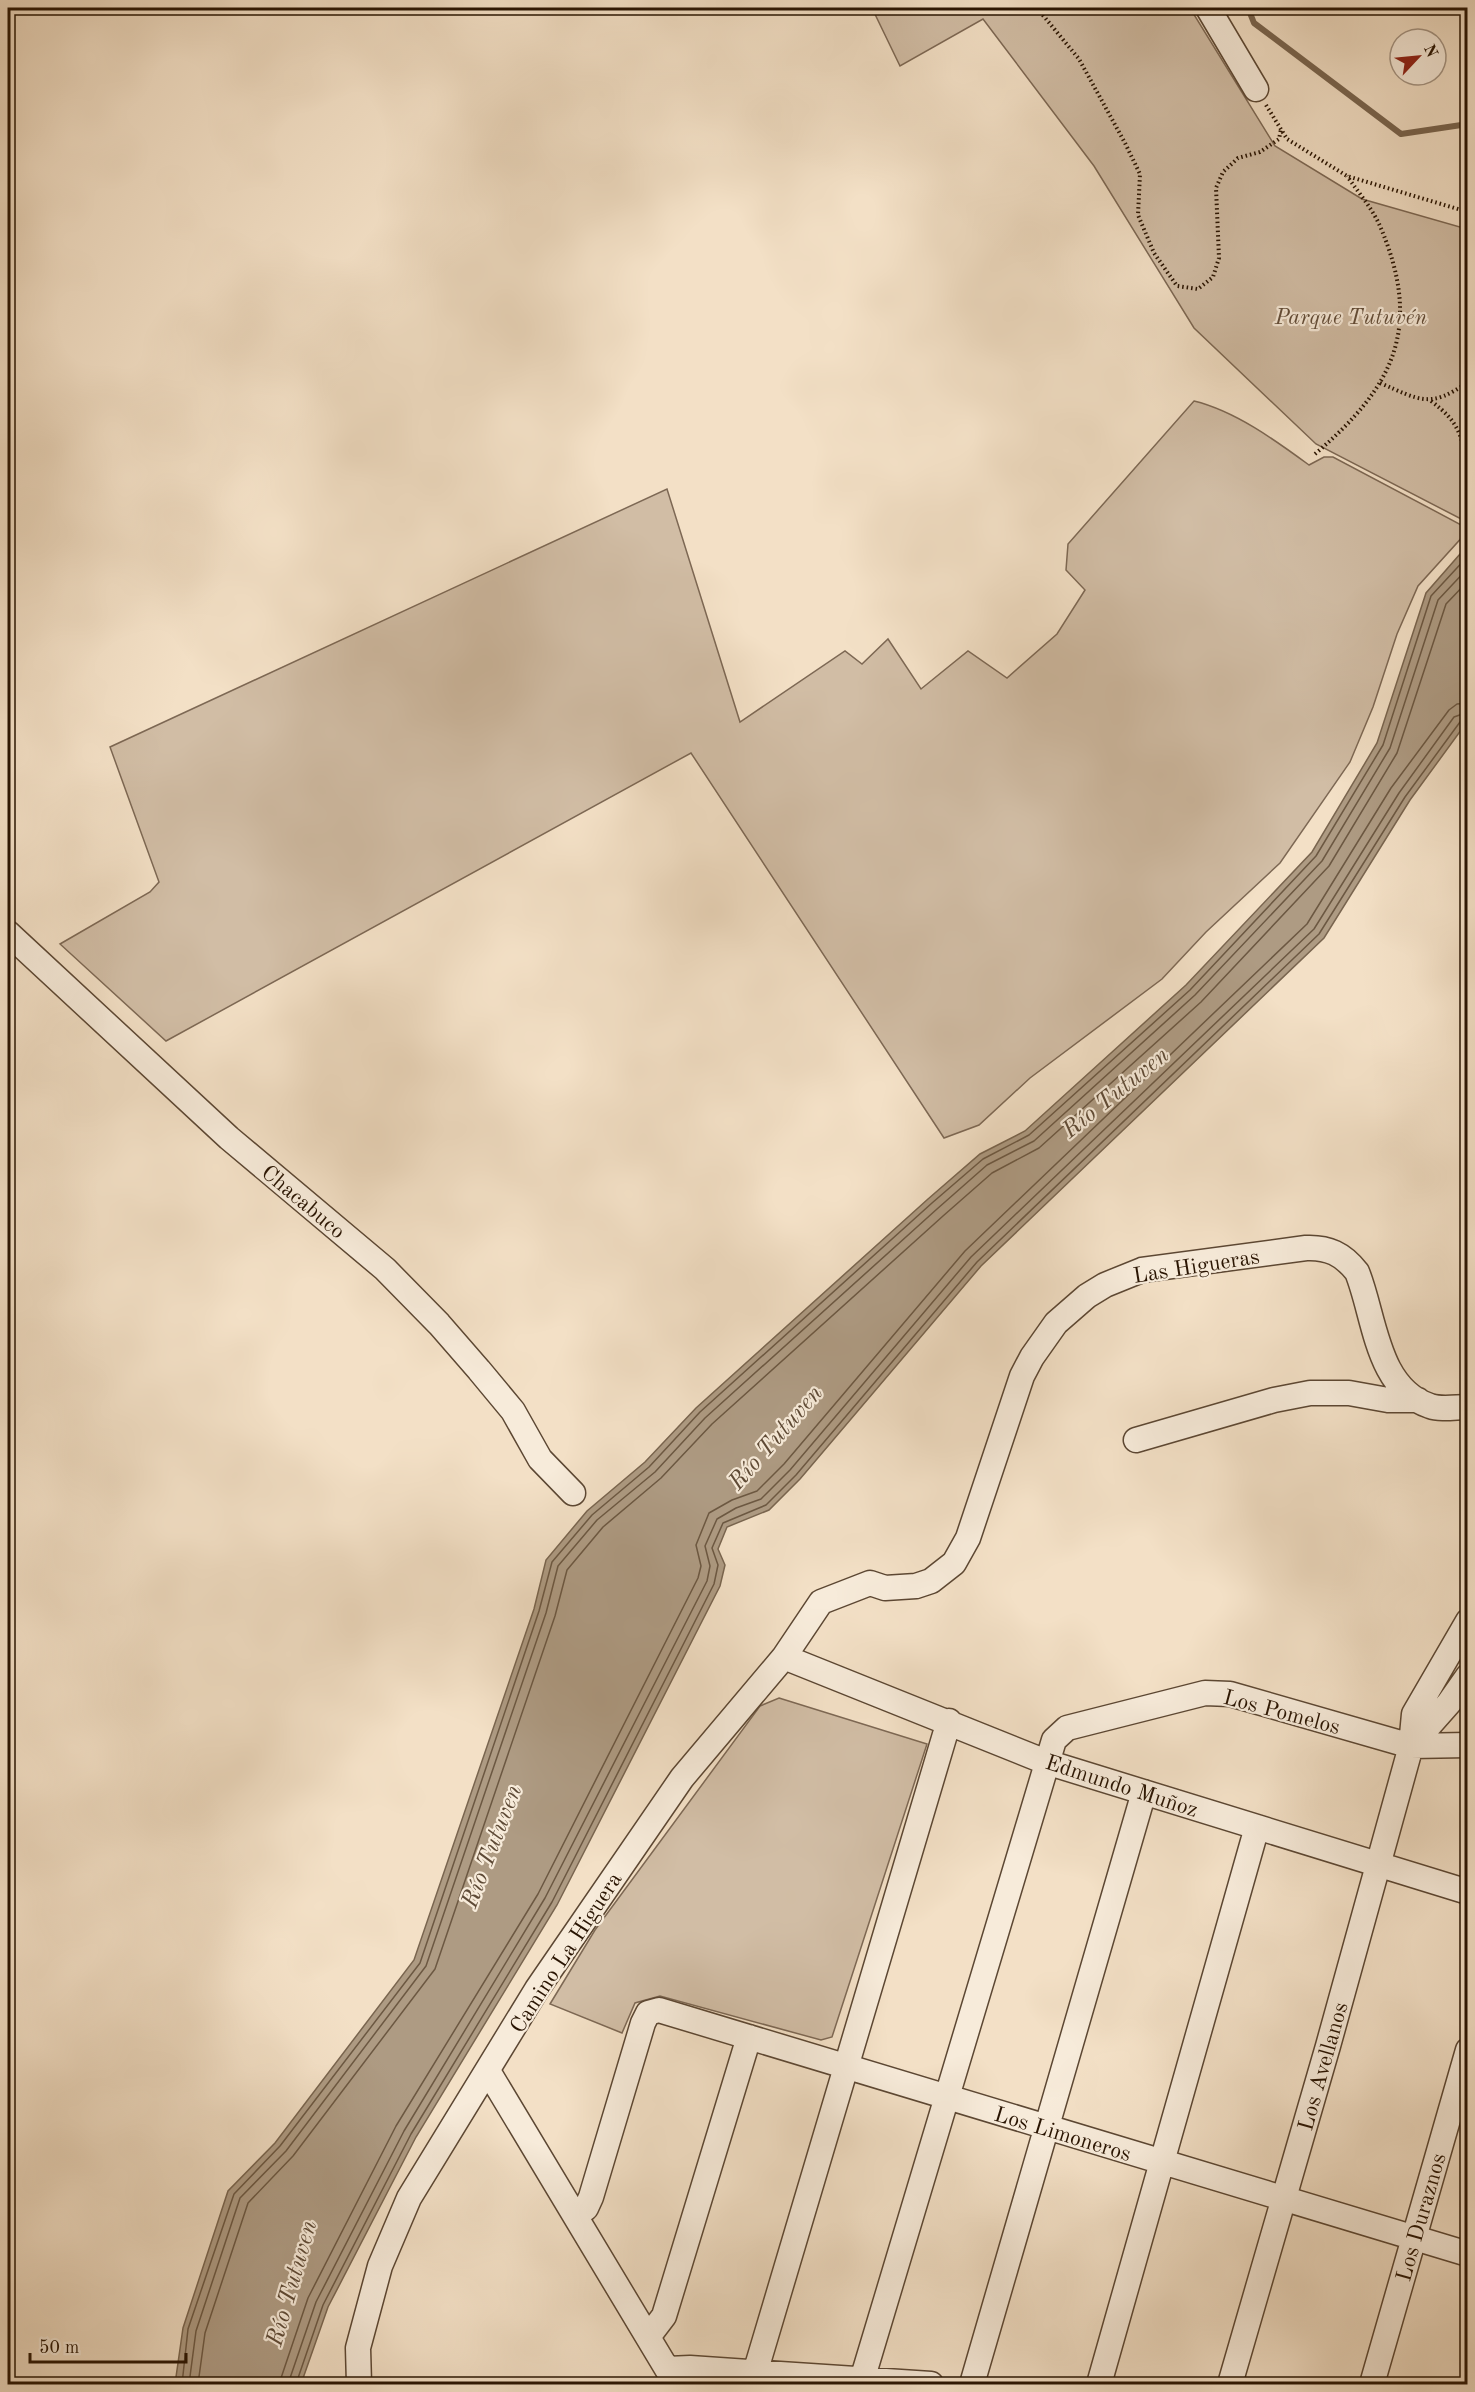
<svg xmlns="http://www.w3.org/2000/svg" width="1475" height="2392" font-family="'Old Standard TT',serif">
  <rect width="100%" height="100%" fill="#f3e0c6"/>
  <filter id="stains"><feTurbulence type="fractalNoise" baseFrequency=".00333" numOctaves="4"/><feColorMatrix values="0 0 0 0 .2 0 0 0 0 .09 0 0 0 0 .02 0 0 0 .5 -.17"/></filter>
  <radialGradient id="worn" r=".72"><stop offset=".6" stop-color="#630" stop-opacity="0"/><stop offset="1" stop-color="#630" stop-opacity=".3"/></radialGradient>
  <path fill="#d1bda5" stroke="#7d6854" stroke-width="1.5" d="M872,8H1190L1275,146L1362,199L1467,229V522L1316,444L1194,328L1094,166L983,19L900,66Z
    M1194,401C1235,411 1275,440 1309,465L1324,457H1333L1467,528L1465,534L1418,586L1397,634L1373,707L1350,762L1280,863L1206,932L1162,979L1030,1078L979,1125L944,1138L691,753L166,1041L60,944L150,892L159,882L110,747L667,489L740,722L845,651L862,664L888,639L921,689L968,651L1007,678L1057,634L1085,590L1066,570L1068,544Z
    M779,1698L927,1744L832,2037L821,2040L660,1996L635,2003L622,2033L550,2004L595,1930L760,1706Z"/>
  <path fill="#ae9b83" stroke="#79654f" stroke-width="1.5" d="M1467,546V722L1410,800L1324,938L981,1266L800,1479L769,1510L727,1527L718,1549L725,1565L720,1586L557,1905L416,2137L328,2307L301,2384H175L183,2328L228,2191L275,2143L414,1960L534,1609L546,1560L587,1511L645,1462L696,1408L928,1199L980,1154L1025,1131L1186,985L1312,852L1377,743L1426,593Z"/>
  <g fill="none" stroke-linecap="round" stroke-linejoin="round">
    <path stroke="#6c5842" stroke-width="1.5" d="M182,2384L188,2329L234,2194L280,2146L420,1963L539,1611L552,1562L592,1515L649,1467L700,1412L932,1203L983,1159L1029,1135L1190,990L1316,856L1383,745L1431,596L1468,556
      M189,2384L196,2331L240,2198L286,2151L426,1966L546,1613L558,1566L597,1520L655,1472L705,1418L937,1209L987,1165L1034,1141L1195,995L1322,861L1390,748L1438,600L1468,568
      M198,2384L205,2333L248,2203L293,2156L435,1969L555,1616L567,1570L603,1527L661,1478L712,1424L943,1216L992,1173L1039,1148L1201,1002L1329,866L1397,753L1446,604L1468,581
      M279,2384L308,2298L396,2126L538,1894L698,1578L701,1566L696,1545L709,1513L732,1500L757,1491L784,1464L965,1251L1307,924L1391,788L1449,710L1457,704L1468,703
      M288,2384L316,2302L404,2131L545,1898L707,1581L710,1566L705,1546L717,1519L736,1508L761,1499L790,1470L971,1257L1314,929L1399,793L1454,717L1468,712
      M296,2384L323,2305L411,2134L552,1902L714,1584L718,1565L712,1548L723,1523L766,1505L796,1475L977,1262L1319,934L1405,797L1460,722L1468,719"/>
    <path stroke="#79654f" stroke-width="6" d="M1248,8L1254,23L1401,134L1468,124"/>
    <defs>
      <path id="minor" d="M1208,8L1256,89
        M8,933L229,1138L385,1269L439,1324L479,1370L513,1411L540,1459L573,1493
        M1136,1440L1274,1400L1310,1393H1349L1388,1400H1418
        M784,1657L1046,1762L1468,1892
        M1411,1746L1449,1703L1468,1676
        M488,2071L676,2384
        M575,2216L586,2208L591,2197L643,2023L648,2013L659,2010L1468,2254
        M648,2337L664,2316L749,2037
        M667,2369L690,2368L931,2384
        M755,2373L949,1721
        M862,2380L1054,1740L1067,1728L1205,1693L1230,1694L1411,1746L1468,1745
        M359,2384L358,2348L380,2266L409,2198L537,1989L682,1778L784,1657L821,1602L870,1583L885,1588L916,1586L931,1581L954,1563L968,1538L1022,1376L1032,1357L1056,1323L1087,1296L1105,1285L1142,1270L1306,1248C1328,1247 1343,1254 1357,1272C1375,1316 1376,1388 1430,1406C1441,1410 1456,1407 1468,1407
        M972,2384L1144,1792
        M1099,2384L1257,1827
        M1230,2384L1328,2046L1411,1746L1414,1714L1468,1621
        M1372,2384L1468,2050"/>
    </defs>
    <use href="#minor" stroke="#5c4733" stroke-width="27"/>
    <path stroke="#291402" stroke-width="4" stroke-dasharray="1.5 3" stroke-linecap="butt" d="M1037,8L1079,59L1125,143L1140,174L1138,215L1154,253L1177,286L1198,289L1213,277L1219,258L1216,188L1223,172L1238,158L1260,152L1279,139L1281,129
      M1266,105L1287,139L1347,176L1468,212
      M1380,383C1420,400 1430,409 1468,382
      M1431,401C1460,423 1461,434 1468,469
      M1315,454C1395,386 1423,327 1380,226C1372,208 1358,192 1347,176"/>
    <use href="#minor" stroke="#f7ebda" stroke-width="24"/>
  </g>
  <g text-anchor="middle" stroke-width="4.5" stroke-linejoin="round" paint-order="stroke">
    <g font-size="22" font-style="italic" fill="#644f3b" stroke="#f7ebda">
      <text x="1351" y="324">Parque Tutuvén</text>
    </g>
    <g font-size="22" fill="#291402" stroke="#f7ebda">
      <text transform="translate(304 1201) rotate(40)" y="8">Chacabuco</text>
      <text transform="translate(1196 1265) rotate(-9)" y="8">Las Higueras</text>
      <text transform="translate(1282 1711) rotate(15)" y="8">Los Pomelos</text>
      <text transform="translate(1122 1785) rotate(18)" y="8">Edmundo Muñoz</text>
      <text transform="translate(565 1952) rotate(-57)" y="8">Camino La Higuera</text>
      <text transform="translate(1322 2066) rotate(-74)" y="8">Los Avellanos</text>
      <text transform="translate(1063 2133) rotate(17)" y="8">Los Limoneros</text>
      <text transform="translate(1420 2217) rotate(-74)" y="8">Los Duraznos</text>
    </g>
    <g font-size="24" font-style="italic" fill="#5e4a36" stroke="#f7ebda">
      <text transform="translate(1115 1092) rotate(-39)" y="8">Río Tutuven</text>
      <text transform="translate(775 1437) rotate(-49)" y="8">Río Tutuven</text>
      <text transform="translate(491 1846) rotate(-69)" y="8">Río Tutuven</text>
      <text transform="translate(291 2283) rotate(-74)" y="8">Río Tutuven</text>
    </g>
  </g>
  <rect width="1475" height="2392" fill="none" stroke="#f3e0c6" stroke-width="30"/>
  <rect x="9" y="9" width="1457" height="2374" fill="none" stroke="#291402" stroke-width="3"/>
  <rect x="15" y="15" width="1445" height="2362" fill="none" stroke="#291402" stroke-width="1.5"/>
  <g transform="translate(1418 57) rotate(64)"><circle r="28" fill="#f7ebda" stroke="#a59584" stroke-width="1.5"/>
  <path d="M0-4.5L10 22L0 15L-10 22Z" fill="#8f2418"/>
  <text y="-9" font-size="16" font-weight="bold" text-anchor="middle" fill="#291402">N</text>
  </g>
  <path d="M30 2353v9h156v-9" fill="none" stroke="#291402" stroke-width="3"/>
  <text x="39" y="2353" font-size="18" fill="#291402" stroke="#f7ebda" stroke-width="4.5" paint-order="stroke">50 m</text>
  <rect width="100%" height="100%" filter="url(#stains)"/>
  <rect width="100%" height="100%" fill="url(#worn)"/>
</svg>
